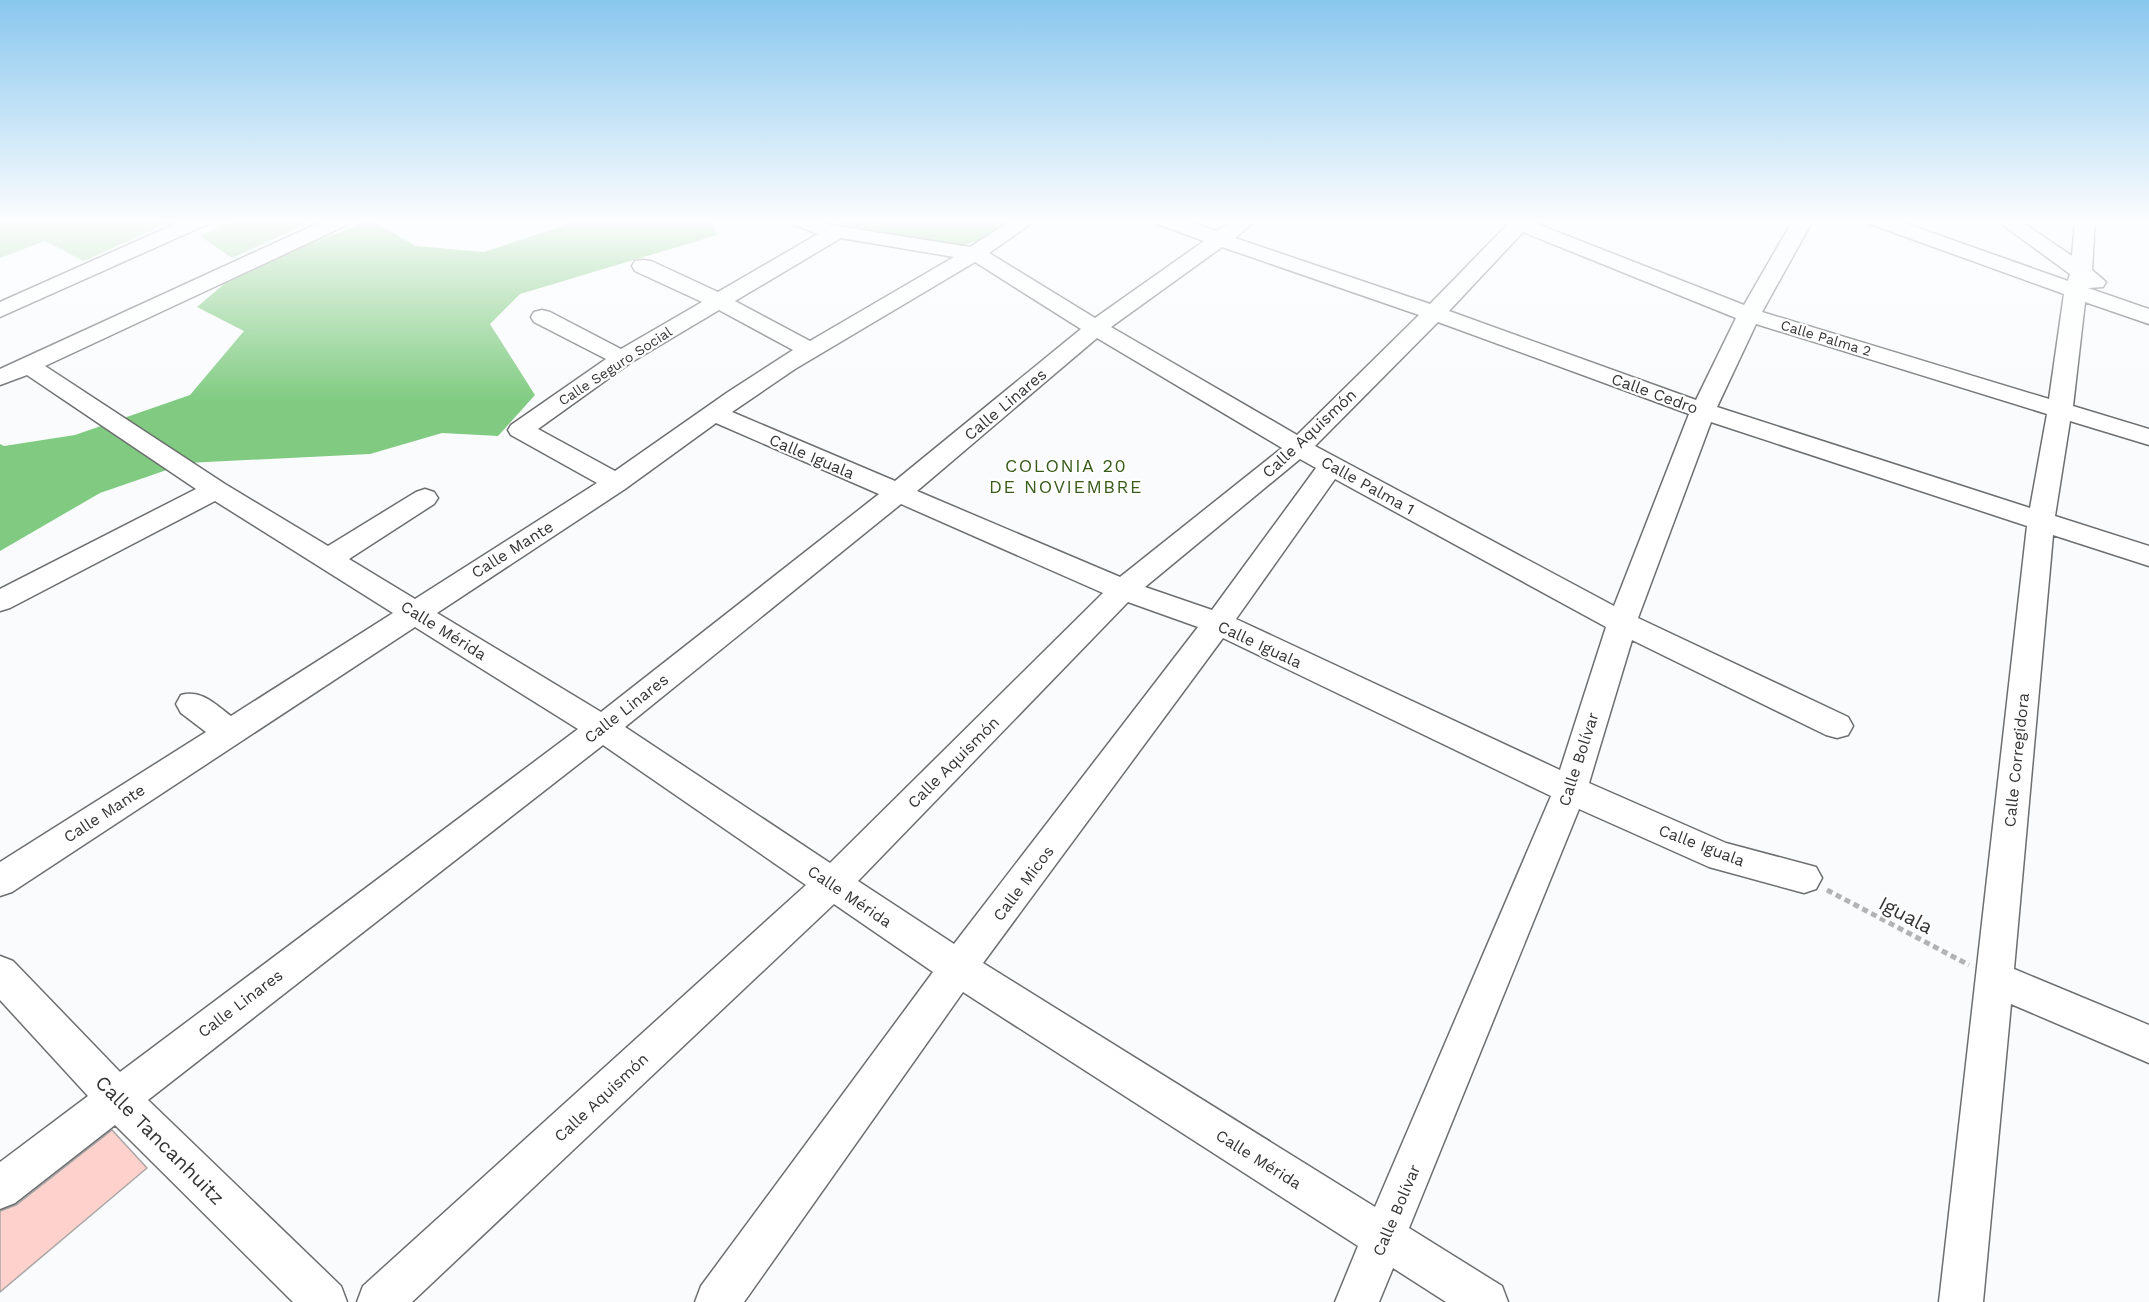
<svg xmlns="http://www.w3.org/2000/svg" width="2149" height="1302" font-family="'Work Sans',sans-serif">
  <rect width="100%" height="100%" fill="#f9fbfc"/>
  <path fill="#a4d6a4" d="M0,220H174L84,261L45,241L0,258Z
    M234,220H315L232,258L200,236Z"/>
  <path fill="#80cb81" d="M371,220L416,246L484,252L581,220H710L717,235L520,294L490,324L535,395L498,436L442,433L370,454L187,463L100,493L0,551V444L4,446L75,435L190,395L244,331L197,307L224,284L306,245Z
    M831,220H1008L983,239L964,245L861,229Z"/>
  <path fill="#fed1cc" stroke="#a9a7a7" stroke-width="1.5" d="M112,1130L147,1168L0,1292V1211L16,1205Z"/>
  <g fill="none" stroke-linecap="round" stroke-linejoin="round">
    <defs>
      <path id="minor" d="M184,220H211L208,224L0,317V302Z
        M325,220H352L349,224L45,366L225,484L328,546L416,492L425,489L434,492L438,498L434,504L349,559L415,599L597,483L511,435L508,430L511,425L606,359L534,322L531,317L534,312L542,310L550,312L621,349L702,302L635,271L632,266L635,261L643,260L651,261L718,292L818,234L792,224L789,220H818L830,225L970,247L1012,220H1036L989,253L1095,318L1204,241L1157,224L1154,220H1184L1217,231L1233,220H1256L1235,238L1430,304L1506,226L1500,220H1533L1532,222L1744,305L1793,220H1813L1762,312L2049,399L2064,294L1870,224L1867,220H1896L2068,281L2070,274L1996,220H2019L2072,256L2075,220H2095L2092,270L2106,282L2103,287L2088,288L2149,309V324L2085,302L2073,406L2149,429V445L2070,421L2055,516L2149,546V566L2053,535L2014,969L2149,1025V1063L2011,1004L1983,1302H1939L2027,526L1711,422L1638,618L1848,717L1853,726L1848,735L1837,738L1826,735L1632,640L1589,783L1726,843L1816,867L1822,878L1816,889L1804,893L1709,867L1579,809L1409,1228L1502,1286L1508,1302H1446L1393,1268L1379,1302H1335L1358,1246L963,992L744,1302H695L701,1286L933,972L834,904L412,1302H357L363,1286L806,885L603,745L148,1100L341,1286L347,1302H293L115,1125L15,1203L0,1209V1162L88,1096L0,1000V956L13,961L120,1072L578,729L415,627L12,892L0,896V862L206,732L181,713L176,704L181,695C201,689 215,704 231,716L393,613L215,501L10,608L0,611V589L196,489L27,375L0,385V369ZM1523,232L1736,318L1696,400L1449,311ZM841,238L954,257L810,341L735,301ZM1222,247L1419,315L1297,435L1111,327ZM975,262L1081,329L895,481L732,412L795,369ZM719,310L793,350L728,392L615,471L538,429L630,363ZM1438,322L1689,414L1614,606L1315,446ZM1756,324L2047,414L2030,508L1717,407ZM1097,338L1282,448L1120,577L917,491ZM716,423L879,494L601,712L437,613L625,489ZM1300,459L1316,468L1212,610L1145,587ZM1335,479L1606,627L1560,770L1236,619ZM901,504L1103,593L830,863L625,727ZM1128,602L1198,627L954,944L858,881ZM1223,638L1551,796L1375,1207L983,963Z"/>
    </defs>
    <use href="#minor" stroke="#6d6e6f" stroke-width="3"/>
    <path stroke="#b2b3b4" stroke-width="5" stroke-dasharray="6 4" stroke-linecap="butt" d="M1827,890L1969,965"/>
    <use href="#minor" fill="#fff" fill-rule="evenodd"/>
  </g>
  <linearGradient id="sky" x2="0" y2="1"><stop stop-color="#89c7ee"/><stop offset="0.55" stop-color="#fcfdfe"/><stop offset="1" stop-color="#fcfdfe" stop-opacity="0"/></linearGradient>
  <rect width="2149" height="402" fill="url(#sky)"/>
  <g text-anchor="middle" stroke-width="4.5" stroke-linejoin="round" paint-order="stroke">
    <g font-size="14" fill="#343435" stroke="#fff">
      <text transform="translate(1826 338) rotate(17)" y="5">Calle Palma 2</text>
      <text transform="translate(615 366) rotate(-33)" y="5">Calle Seguro Social</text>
    </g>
    <g font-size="16" fill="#343435" stroke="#fff">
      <text transform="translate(1655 393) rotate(20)" y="6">Calle Cedro</text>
      <text transform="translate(1005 404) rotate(-40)" y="6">Calle Linares</text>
      <text transform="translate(1309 433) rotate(-43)" y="6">Calle Aquismón</text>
      <text transform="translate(812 456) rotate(23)" y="6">Calle Iguala</text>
      <text transform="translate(1368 485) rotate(29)" y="6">Calle Palma 1</text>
      <text transform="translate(512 549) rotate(-32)" y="6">Calle Mante</text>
      <text transform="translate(444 630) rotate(32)" y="6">Calle Mérida</text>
      <text transform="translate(1260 644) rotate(25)" y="6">Calle Iguala</text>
      <text transform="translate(626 708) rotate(-38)" y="6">Calle Linares</text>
      <text transform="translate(1578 759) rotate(-72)" y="6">Calle Bolívar</text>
      <text transform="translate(2016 760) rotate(-84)" y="6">Calle Corregidora</text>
      <text transform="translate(953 762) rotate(-45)" y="6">Calle Aquismón</text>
      <text transform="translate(104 813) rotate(-33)" y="6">Calle Mante</text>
      <text transform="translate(1702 845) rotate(21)" y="6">Calle Iguala</text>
      <text transform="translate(1023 883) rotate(-53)" y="6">Calle Micos</text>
      <text transform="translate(850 896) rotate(34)" y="6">Calle Mérida</text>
      <text transform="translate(240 1003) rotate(-37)" y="6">Calle Linares</text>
      <text transform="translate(601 1097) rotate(-43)" y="6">Calle Aquismón</text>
      <text transform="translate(1259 1159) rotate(32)" y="6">Calle Mérida</text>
      <text transform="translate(1396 1210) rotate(-67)" y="6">Calle Bolívar</text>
    </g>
    <g font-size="18" letter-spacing="1.5" fill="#395b1a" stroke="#fff">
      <text x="1066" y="472">COLONIA 20<tspan x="1066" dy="21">DE NOVIEMBRE</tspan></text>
    </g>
    <g font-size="20" fill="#343435" stroke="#fff">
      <text transform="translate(1906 915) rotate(28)" y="7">Iguala</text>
      <text transform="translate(160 1140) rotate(45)" y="7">Calle Tancanhuitz</text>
    </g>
  </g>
</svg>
